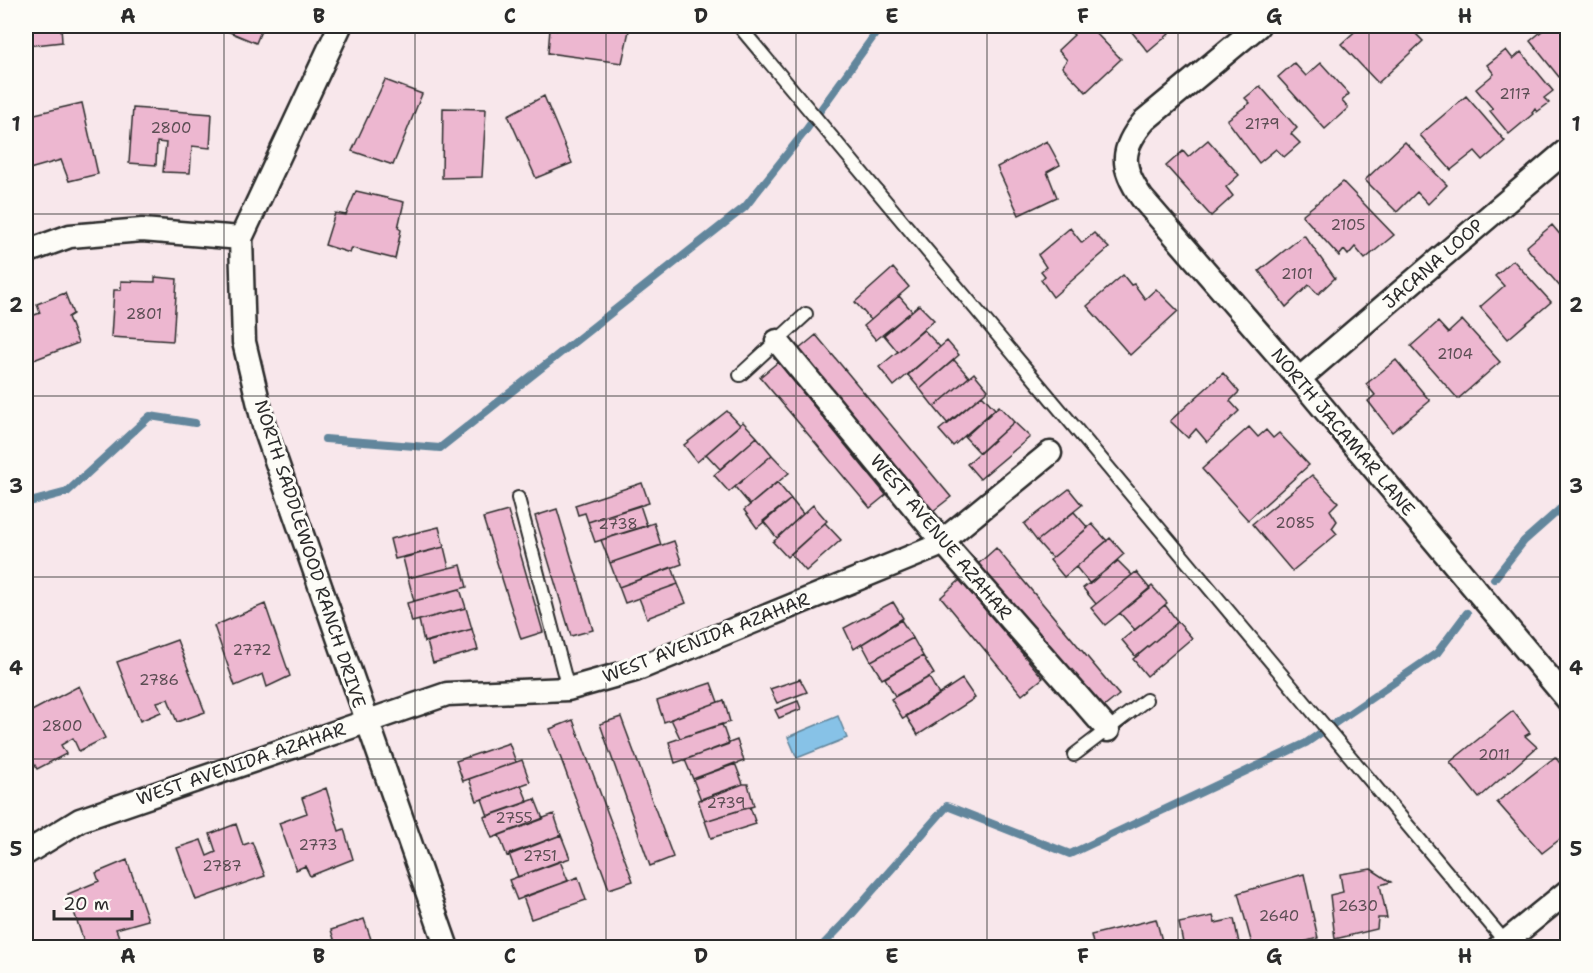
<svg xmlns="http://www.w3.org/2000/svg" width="1593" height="973" font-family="'Shantell Sans',sans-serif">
  <rect width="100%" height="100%" fill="#f8e7eb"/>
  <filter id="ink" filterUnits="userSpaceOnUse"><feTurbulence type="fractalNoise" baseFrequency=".0167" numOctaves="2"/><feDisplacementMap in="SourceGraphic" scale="12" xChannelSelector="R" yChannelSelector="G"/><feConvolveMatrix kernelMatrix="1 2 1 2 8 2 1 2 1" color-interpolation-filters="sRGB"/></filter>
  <g filter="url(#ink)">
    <path fill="#87c2e7" stroke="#62869c" stroke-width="1.5" d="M838,716L847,738L797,758L788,737Z"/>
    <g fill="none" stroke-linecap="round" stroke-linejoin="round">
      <path stroke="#62869c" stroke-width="8" d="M325,439L440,448L745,207L806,130L881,26
        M26,503L67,492L150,416L195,423
        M1494,579L1524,541L1568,502
        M820,948L844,923L947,806L1070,854L1306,743L1437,653L1467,613"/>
    </g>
    <path fill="#edb7d0" stroke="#2b2b2b" stroke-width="1.5" d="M26,26H61L62,42L26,46Z
      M215,26H263L256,43Z
      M562,26H630L622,63L548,53L550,29L561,30Z
      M1074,26H1089L1121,59L1086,92L1062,67L1067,60L1058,50L1074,35L1069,30Z
      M1127,26H1161L1169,34L1148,52Z
      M1361,26H1408L1423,41L1378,83L1341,44Z
      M1548,26H1568V71L1559,77L1530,41Z
      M1506,50L1513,59L1521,52L1553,91L1544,98L1549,103L1537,112L1535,109L1532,113L1533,114L1509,134L1490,111L1493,109L1476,89L1494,74L1487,65Z
      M1294,63L1306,76L1321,63L1349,94L1342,101L1348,108L1325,129L1278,77Z
      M385,80L422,94L393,165L352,151Z
      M1260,86L1297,128L1291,134L1300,143L1284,157L1276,149L1259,163L1227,120L1250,103L1245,98Z
      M544,96L572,163L536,178L508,115Z
      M1466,96L1505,141L1483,160L1475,151L1451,170L1420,135Z
      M82,103L98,174L69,181L61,160L26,170V116Z
      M133,108L212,114L210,148L192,146L190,173L163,172L166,143L157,142L156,165L129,163Z
      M443,108L486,109L482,177L442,178Z
      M1208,140L1239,175L1226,187L1233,196L1211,216L1166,166L1183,151L1188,157Z
      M1047,141L1060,165L1047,172L1057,197L1019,215L997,167Z
      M1405,142L1447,185L1428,204L1417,192L1397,212L1365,180Z
      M1343,182L1394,235L1365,259L1355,247L1348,255L1344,250L1339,256L1302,215Z
      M356,191L404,202L398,228L401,230L395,259L352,248L350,253L325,245L335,213L346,215Z
      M1552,225L1563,238L1568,234V296L1526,247Z
      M1070,228L1082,243L1094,233L1109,248L1053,297L1041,280L1045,276L1041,271L1046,267L1038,255Z
      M1304,235L1335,278L1318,294L1309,285L1286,307L1259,271Z
      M1513,260L1551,302L1508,339L1480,307L1504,286L1495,276Z
      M893,268L909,287L871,320L855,302Z
      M1123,275L1131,285L1134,284L1145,299L1156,289L1178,311L1130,355L1087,306Z
      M155,277L177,279L173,341L111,337L114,290H121V281L155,282Z
      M65,293L73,314L68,317L78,343L31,361L26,348V318L40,313L37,304Z
      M899,296L912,311L876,340L864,326Z
      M919,305L934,320L898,352L884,335Z
      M1462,320L1500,362L1458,399L1411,346L1438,322L1448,333Z
      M924,330L940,347L894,386L879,367Z
      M816,335L951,497L933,511L798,350Z
      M947,341L959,355L920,389L908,375Z
      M954,360L969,377L934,407L920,389Z
      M1396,360L1430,401L1392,432L1368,401L1375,395L1366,384Z
      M778,362L886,495L870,508L760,377Z
      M974,373L988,390L948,424L934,407Z
      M1223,373L1239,392L1230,401L1239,411L1207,442L1196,429L1188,438L1170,421Z
      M982,395L995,409L953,446L939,430Z
      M999,406L1014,422L980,453L965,437Z
      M727,411L740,425L697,462L684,445Z
      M743,422L757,437L720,469L706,454Z
      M1014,422L1030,437L980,479L967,464Z
      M1249,427L1258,437L1266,430L1273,438L1279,433L1309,465L1248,520L1202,469Z
      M757,437L772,455L729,492L714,475Z
      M772,455L789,473L750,505L735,487Z
      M1312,475L1338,502L1330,510L1337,521L1332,528L1337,534L1292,571L1252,524Z
      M777,482L791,499L757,528L744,510Z
      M642,483L649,503L588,522L585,513L578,515L575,505Z
      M1069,489L1082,505L1037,541L1024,524Z
      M791,499L803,514L777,538L763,521Z
      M640,505L647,526L595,542L588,522Z
      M813,505L827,521L787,557L773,542Z
      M557,509L593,630L571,636L535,516Z
      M508,511L543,632L521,639L483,518Z
      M1074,512L1088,528L1052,558L1037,541Z
      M654,523L661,545L610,563L601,540Z
      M825,523L841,540L806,571L791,554Z
      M1092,524L1107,541L1064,577L1050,560Z
      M439,527L444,547L395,559L390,539Z
      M1110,538L1124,554L1090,584L1076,567Z
      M674,541L682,564L619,587L610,563Z
      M444,547L449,568L408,578L403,558Z
      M996,548L1119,695L1100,710L1087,697L978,564Z
      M1118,561L1132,575L1096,604L1083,588Z
      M461,565L467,587L414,601L408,578Z
      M672,567L678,584L625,603L619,587Z
      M1136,572L1150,589L1105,625L1091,608Z
      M960,580L1043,678L1022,695L941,597Z
      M678,584L686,603L647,618L639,598Z
      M1152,586L1167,603L1135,630L1120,613Z
      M460,589L466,608L412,622L407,603Z
      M893,602L903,618L854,649L844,628Z
      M265,604L290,676L267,687L263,674L235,686L214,626Z
      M1165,605L1178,622L1136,657L1122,640Z
      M466,608L472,629L424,642L419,620Z
      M901,620L913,638L871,661L862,644Z
      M1178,622L1192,638L1147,676L1133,659Z
      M472,629L478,650L433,663L427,642Z
      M913,638L923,656L882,679L871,661Z
      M177,640L205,712L177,722L168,699L157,702L161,712L140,721L117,662Z
      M923,656L934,674L895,696L885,678Z
      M929,677L939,695L903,719L891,699Z
      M800,679L807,692L777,703L770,689Z
      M962,679L975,698L918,735L906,716Z
      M711,683L718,702L664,722L657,701Z
      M79,686L105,738L79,751L73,738L61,745L66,754L37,769L26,748V714Z
      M724,700L730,722L680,738L671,719Z
      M798,701L801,709L779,718L775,710Z
      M1513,711L1530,733L1525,736L1537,747L1479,798L1450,762Z
      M621,717L673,857L650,866L600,724Z
      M573,720L633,881L609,889L550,729Z
      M722,724L729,744L675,763L669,742Z
      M737,740L744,761L693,779L685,760Z
      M509,743L516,762L463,781L456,761Z
      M1555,757L1568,773V787L1563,791L1568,796V833L1542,853L1497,802Z
      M522,760L530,782L477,801L469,779Z
      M735,763L743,784L701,800L693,779Z
      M743,784H748L754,806L705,821L698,800Z
      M521,785L528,802L488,816L482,799Z
      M326,788L339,831L344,829L353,859L310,876L305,866L296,870L279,823L307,813L302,798Z
      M535,799L543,819L492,838L484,817Z
      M750,807L756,824L711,838L705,821Z
      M554,814L561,835L507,856L499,835Z
      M236,824L243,845L252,842L265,876L196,900L177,848L201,840L207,856L216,852L210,834Z
      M561,835L570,858L518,877L509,854Z
      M127,860L148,920L116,929L119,937L93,948H86L68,894L99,881L96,873Z
      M560,861L568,881L517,900L509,880Z
      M1371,869L1391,882L1380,885L1387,918H1378L1377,929L1335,939L1330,895L1343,892L1340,874Z
      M1304,874L1318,938L1292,945L1291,948H1253L1238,893Z
      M578,877L586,900L531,919L523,897Z
      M1213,916L1215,923L1234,919L1240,948H1184L1179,923Z
      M364,919L374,948H318L335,942L331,930Z
      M1156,919L1164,948H1094L1091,935Z"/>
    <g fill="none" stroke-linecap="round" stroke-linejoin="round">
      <defs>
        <path id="lane" d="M739,26L1507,944
          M740,375L806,314
          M518,498L568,689
          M1074,755L1146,700"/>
        <path id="street" d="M340,26L241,238L244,342L264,426L447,948
          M1258,26L1145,120C1120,149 1120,167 1142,198L1299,379L1568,700
          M26,252L70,236L142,230L241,238
          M777,341L942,541L1108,730
          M1299,379L1568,149
          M26,853L80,820L447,694L568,689L635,670L935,547L1050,453
          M1498,948L1568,891"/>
      </defs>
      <use href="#lane" stroke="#2b2b2b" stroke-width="16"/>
      <use href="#street" stroke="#2b2b2b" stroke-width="27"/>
      <use href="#lane" stroke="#fdfcf7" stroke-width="12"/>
      <use href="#street" stroke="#fdfcf7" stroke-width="22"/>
    </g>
  </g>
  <path fill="none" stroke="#2b2b2b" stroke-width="1.5" stroke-opacity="0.55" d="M224,26V948M415,26V948M606,26V948M796,26V948M987,26V948M1178,26V948M1369,26V948M26,214H1568M26,396H1568M26,577H1568M26,759H1568"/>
  <g text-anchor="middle" stroke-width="6" stroke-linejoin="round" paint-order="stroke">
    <g font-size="15" fill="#5c4e54">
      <text x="1515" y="99">2117</text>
      <text x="1262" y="129">2179</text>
      <text x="171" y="133">2800</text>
      <text x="1348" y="230">2105</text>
      <text x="1297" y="279">2101</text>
      <text x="144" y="319">2801</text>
      <text x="1455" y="359">2104</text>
      <text x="1295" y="528">2085</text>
      <text x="618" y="529">2738</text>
      <text x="252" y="655">2772</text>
      <text x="159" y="685">2786</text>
      <text x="62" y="731">2800</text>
      <text x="1494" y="760">2011</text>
      <text x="726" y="808">2739</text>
      <text x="514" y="823">2755</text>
      <text x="318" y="850">2773</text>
      <text x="540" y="861">2751</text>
      <text x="222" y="871">2787</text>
      <text x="1358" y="911">2630</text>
      <text x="1279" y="921">2640</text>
    </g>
    <g font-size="18" fill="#2b2b2b" stroke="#fdfcf7">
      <text transform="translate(1433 264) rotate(-41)" y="6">JACANA LOOP</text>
      <text transform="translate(1343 432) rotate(50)" y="6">NORTH JACAMAR LANE</text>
      <text transform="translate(941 537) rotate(50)" y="6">WEST AVENUE AZAHAR</text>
      <text transform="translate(310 554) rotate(72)" y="6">NORTH SADDLEWOOD RANCH DRIVE</text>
      <text transform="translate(706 638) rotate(-21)" y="6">WEST AVENIDA AZAHAR</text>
      <text transform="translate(241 764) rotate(-19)" y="6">WEST AVENIDA AZAHAR</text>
    </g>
  </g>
  <rect width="1593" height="973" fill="none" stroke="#fdfcf7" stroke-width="66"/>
  <path d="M54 910v9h78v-9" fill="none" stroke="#2b2b2b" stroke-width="3"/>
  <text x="63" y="910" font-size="18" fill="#2b2b2b" stroke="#fdfcf7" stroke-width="4.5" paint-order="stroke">20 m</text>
  <rect x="33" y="33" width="1527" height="907" fill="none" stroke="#2b2b2b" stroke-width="2"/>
  <g font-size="20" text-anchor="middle" font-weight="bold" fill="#2b2b2b">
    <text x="128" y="23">A</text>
    <text x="319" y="23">B</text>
    <text x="510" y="23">C</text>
    <text x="701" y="23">D</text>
    <text x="892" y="23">E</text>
    <text x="1083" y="23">F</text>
    <text x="1274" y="23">G</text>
    <text x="1465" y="23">H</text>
    <text x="16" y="131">1</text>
    <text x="1576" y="131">1</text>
    <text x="16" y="312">2</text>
    <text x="1576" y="312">2</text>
    <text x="16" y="493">3</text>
    <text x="1576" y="493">3</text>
    <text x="16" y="675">4</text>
    <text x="1576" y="675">4</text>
    <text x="16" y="856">5</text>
    <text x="1576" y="856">5</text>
    <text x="128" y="963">A</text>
    <text x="319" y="963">B</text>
    <text x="510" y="963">C</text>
    <text x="701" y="963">D</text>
    <text x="892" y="963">E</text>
    <text x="1083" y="963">F</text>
    <text x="1274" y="963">G</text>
    <text x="1465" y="963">H</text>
  </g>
</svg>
